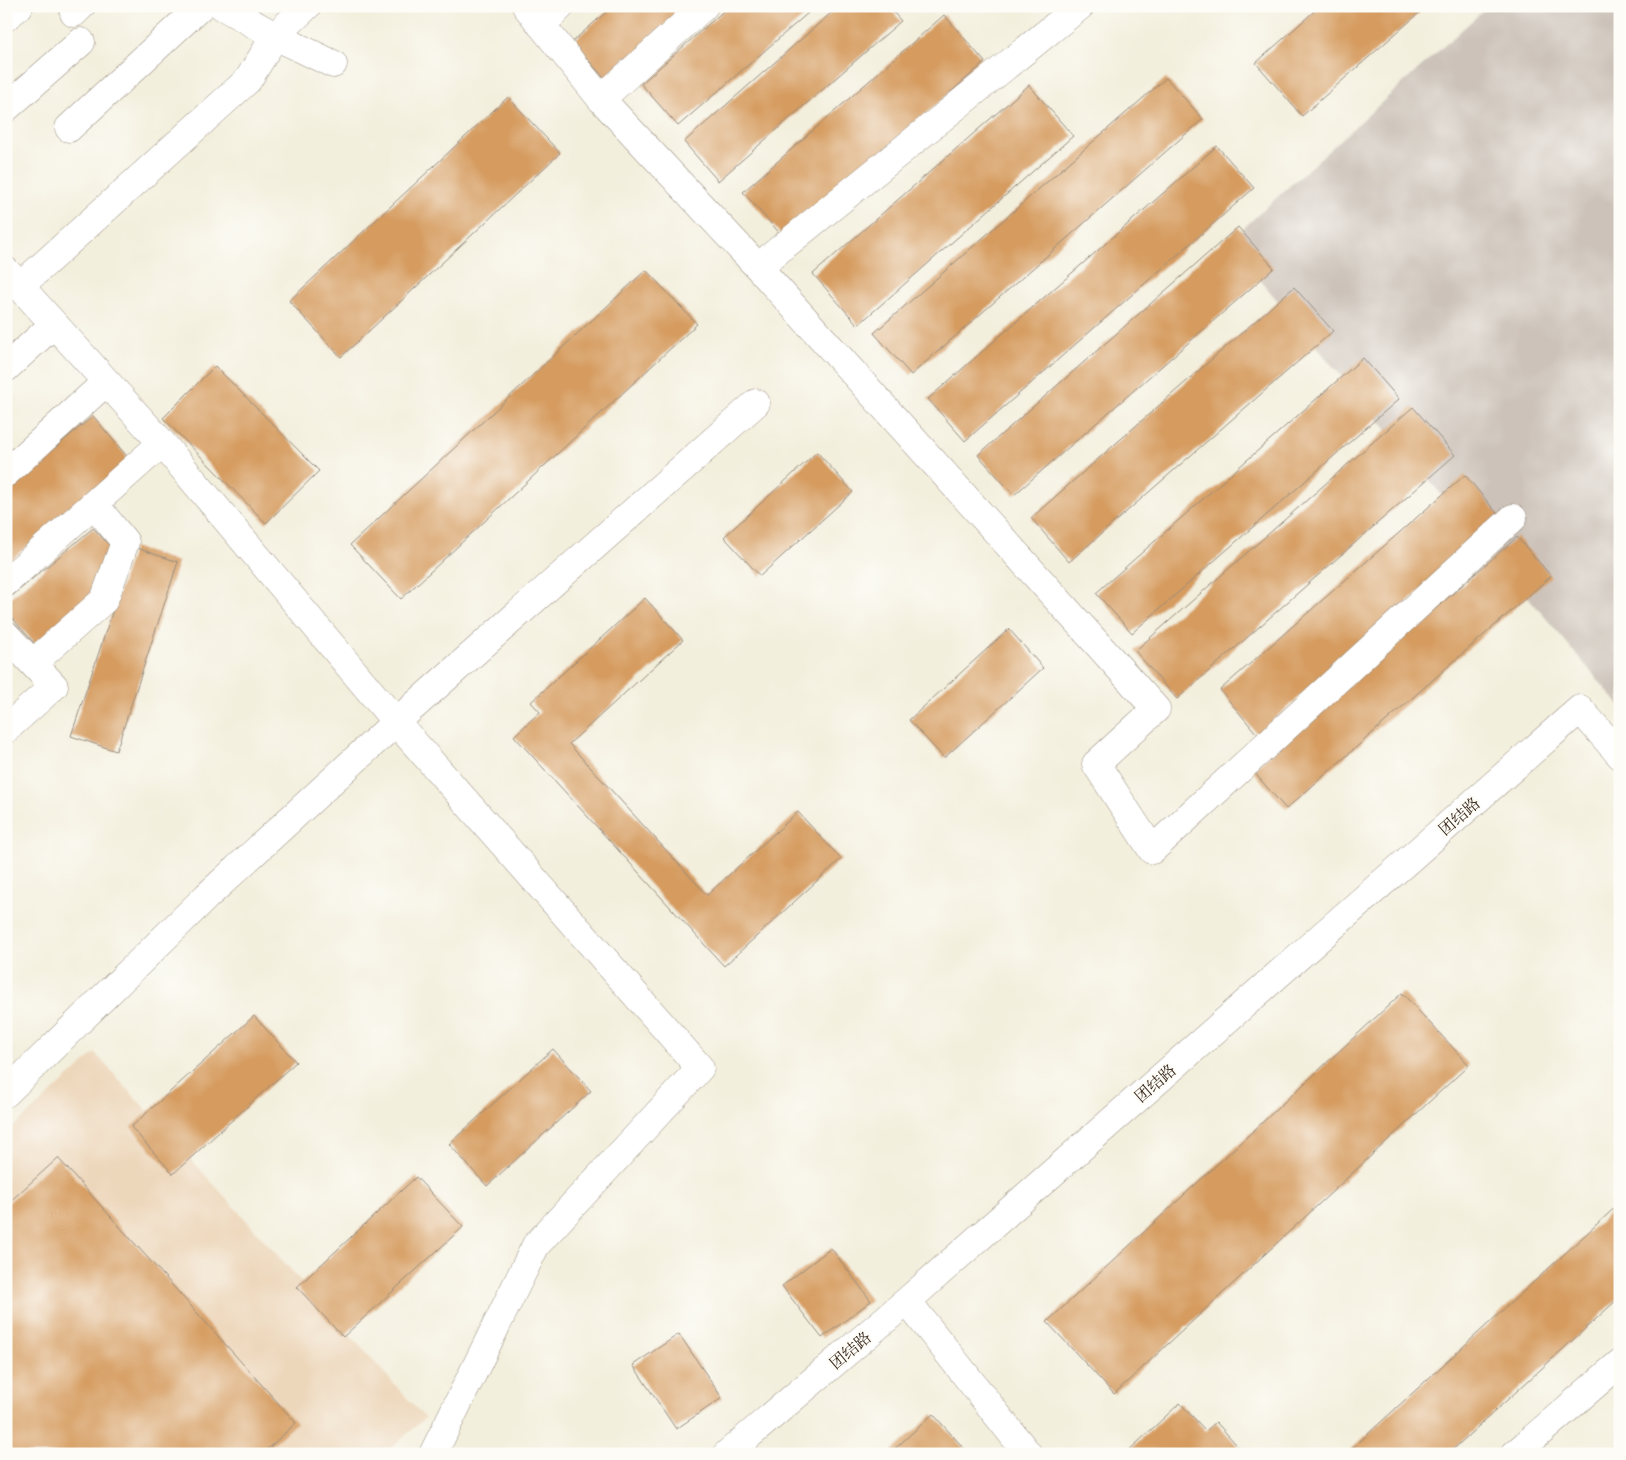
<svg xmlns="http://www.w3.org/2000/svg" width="1626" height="1460" font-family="'Libre Bodoni','Noto Serif SC',serif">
  <rect width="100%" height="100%" fill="#fdfcf7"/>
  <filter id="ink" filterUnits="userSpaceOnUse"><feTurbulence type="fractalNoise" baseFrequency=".02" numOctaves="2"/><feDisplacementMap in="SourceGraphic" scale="10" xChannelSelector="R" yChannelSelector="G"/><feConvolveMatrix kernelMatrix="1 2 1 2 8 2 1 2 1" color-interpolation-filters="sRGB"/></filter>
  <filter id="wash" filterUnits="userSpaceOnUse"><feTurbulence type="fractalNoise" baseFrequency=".0096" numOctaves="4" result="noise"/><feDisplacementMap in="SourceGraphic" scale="20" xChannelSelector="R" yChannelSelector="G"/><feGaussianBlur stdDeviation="1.12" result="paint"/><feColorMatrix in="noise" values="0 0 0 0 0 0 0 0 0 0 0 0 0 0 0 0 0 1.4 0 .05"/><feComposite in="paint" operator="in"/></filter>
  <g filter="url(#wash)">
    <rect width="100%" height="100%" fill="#f3efdd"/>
    <path fill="#edd7bb" d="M95,1053L425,1418L385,1454H6V1134Z"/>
    <path fill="#ccc2b9" d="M1488,6H1620V706L1228,242Z"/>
    <g id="blocks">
      <path fill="#d59b5e" d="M613,6H690L606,80L572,42Z
        M729,6H816L678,126L641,84Z
        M839,6H888L901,21L718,181L684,142Z
        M1320,6H1427L1302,116L1256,63Z
        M944,15L985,62L784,238L743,192Z
        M1166,78L1203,119L911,375L874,333Z
        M1029,85L1073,136L858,325L813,274Z
        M508,97L560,153L341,357L289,301Z
        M1217,146L1254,188L965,441L928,399Z
        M1238,227L1274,268L1014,495L978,455Z
        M646,270L697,324L401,599L350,545Z
        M1294,287L1333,331L1069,562L1031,518Z
        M1363,358L1399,399L1132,633L1096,593Z
        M215,366L319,471L266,523L163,418Z
        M1413,407L1455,455L1177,699L1135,651Z
        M93,416L130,460L6,564V489Z
        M817,452L853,492L760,576L724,537Z
        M1465,475L1502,519L1257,734L1220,690Z
        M93,528L111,547L96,596L35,644L6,611V601Z
        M1517,537L1551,576L1286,809L1252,770Z
        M134,547L178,562L116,751L71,736Z
        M645,598L683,640L569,744L707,895L798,812L841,859L724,966L514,736L540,712L531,702Z
        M1009,629L1043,668L944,758L909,720Z
        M1402,993L1469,1065L1114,1394L1047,1322Z
        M254,1016L296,1062L173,1174L131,1127Z
        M553,1049L591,1091L487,1186L449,1144Z
        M58,1158L296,1423L262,1454H6V1205Z
        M416,1177L463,1227L343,1337L297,1287Z
        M1620,1203V1297L1448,1454H1346Z
        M831,1248L871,1301L822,1338L782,1286Z
        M679,1334L722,1398L676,1429L633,1365Z
        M1180,1403L1206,1431L1216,1422L1245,1454H1125Z
        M933,1414L969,1454H889Z"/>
    </g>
  </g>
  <g filter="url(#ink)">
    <use href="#blocks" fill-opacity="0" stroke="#978c7e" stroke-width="1"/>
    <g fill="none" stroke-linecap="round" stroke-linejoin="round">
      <defs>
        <path id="minor" d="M222,6L275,36L333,64
          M526,6L601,99L758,267L1080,6
          M74,13L81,6
          M6,17L19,6
          M541,25L561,6
          M601,99L704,6
          M6,108L81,42
          M69,128L201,6
          M758,267L1156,709L1096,764L1152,850L1513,518
          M6,271L162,443L396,722L700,1068L536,1245L433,1454
          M20,286L248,80L275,36L307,6
          M6,368L54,324
          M6,473L106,382
          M6,582L162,443
          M6,635L54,686L6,729
          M33,663L104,600L125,542L94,504
          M6,1093L207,896L396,722L756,403
          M907,1301L1028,1454
          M727,1454L907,1301L1580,709L1620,755
          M1515,1454L1620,1363"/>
      </defs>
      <use href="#minor" stroke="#978c7e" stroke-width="29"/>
      <use href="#minor" stroke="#fff" stroke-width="28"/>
    </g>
  </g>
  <g text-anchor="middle" stroke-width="4.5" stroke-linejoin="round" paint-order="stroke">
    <g font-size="16" fill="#3b2a1e" stroke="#fdfcf7">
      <text transform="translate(1459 816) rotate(-41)" y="6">团结路</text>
      <text transform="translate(1155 1083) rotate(-41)" y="6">团结路</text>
      <text transform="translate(850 1350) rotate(-40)" y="6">团结路</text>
    </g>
  </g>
  <rect width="1626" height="1460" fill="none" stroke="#fdfcf7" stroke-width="25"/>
</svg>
